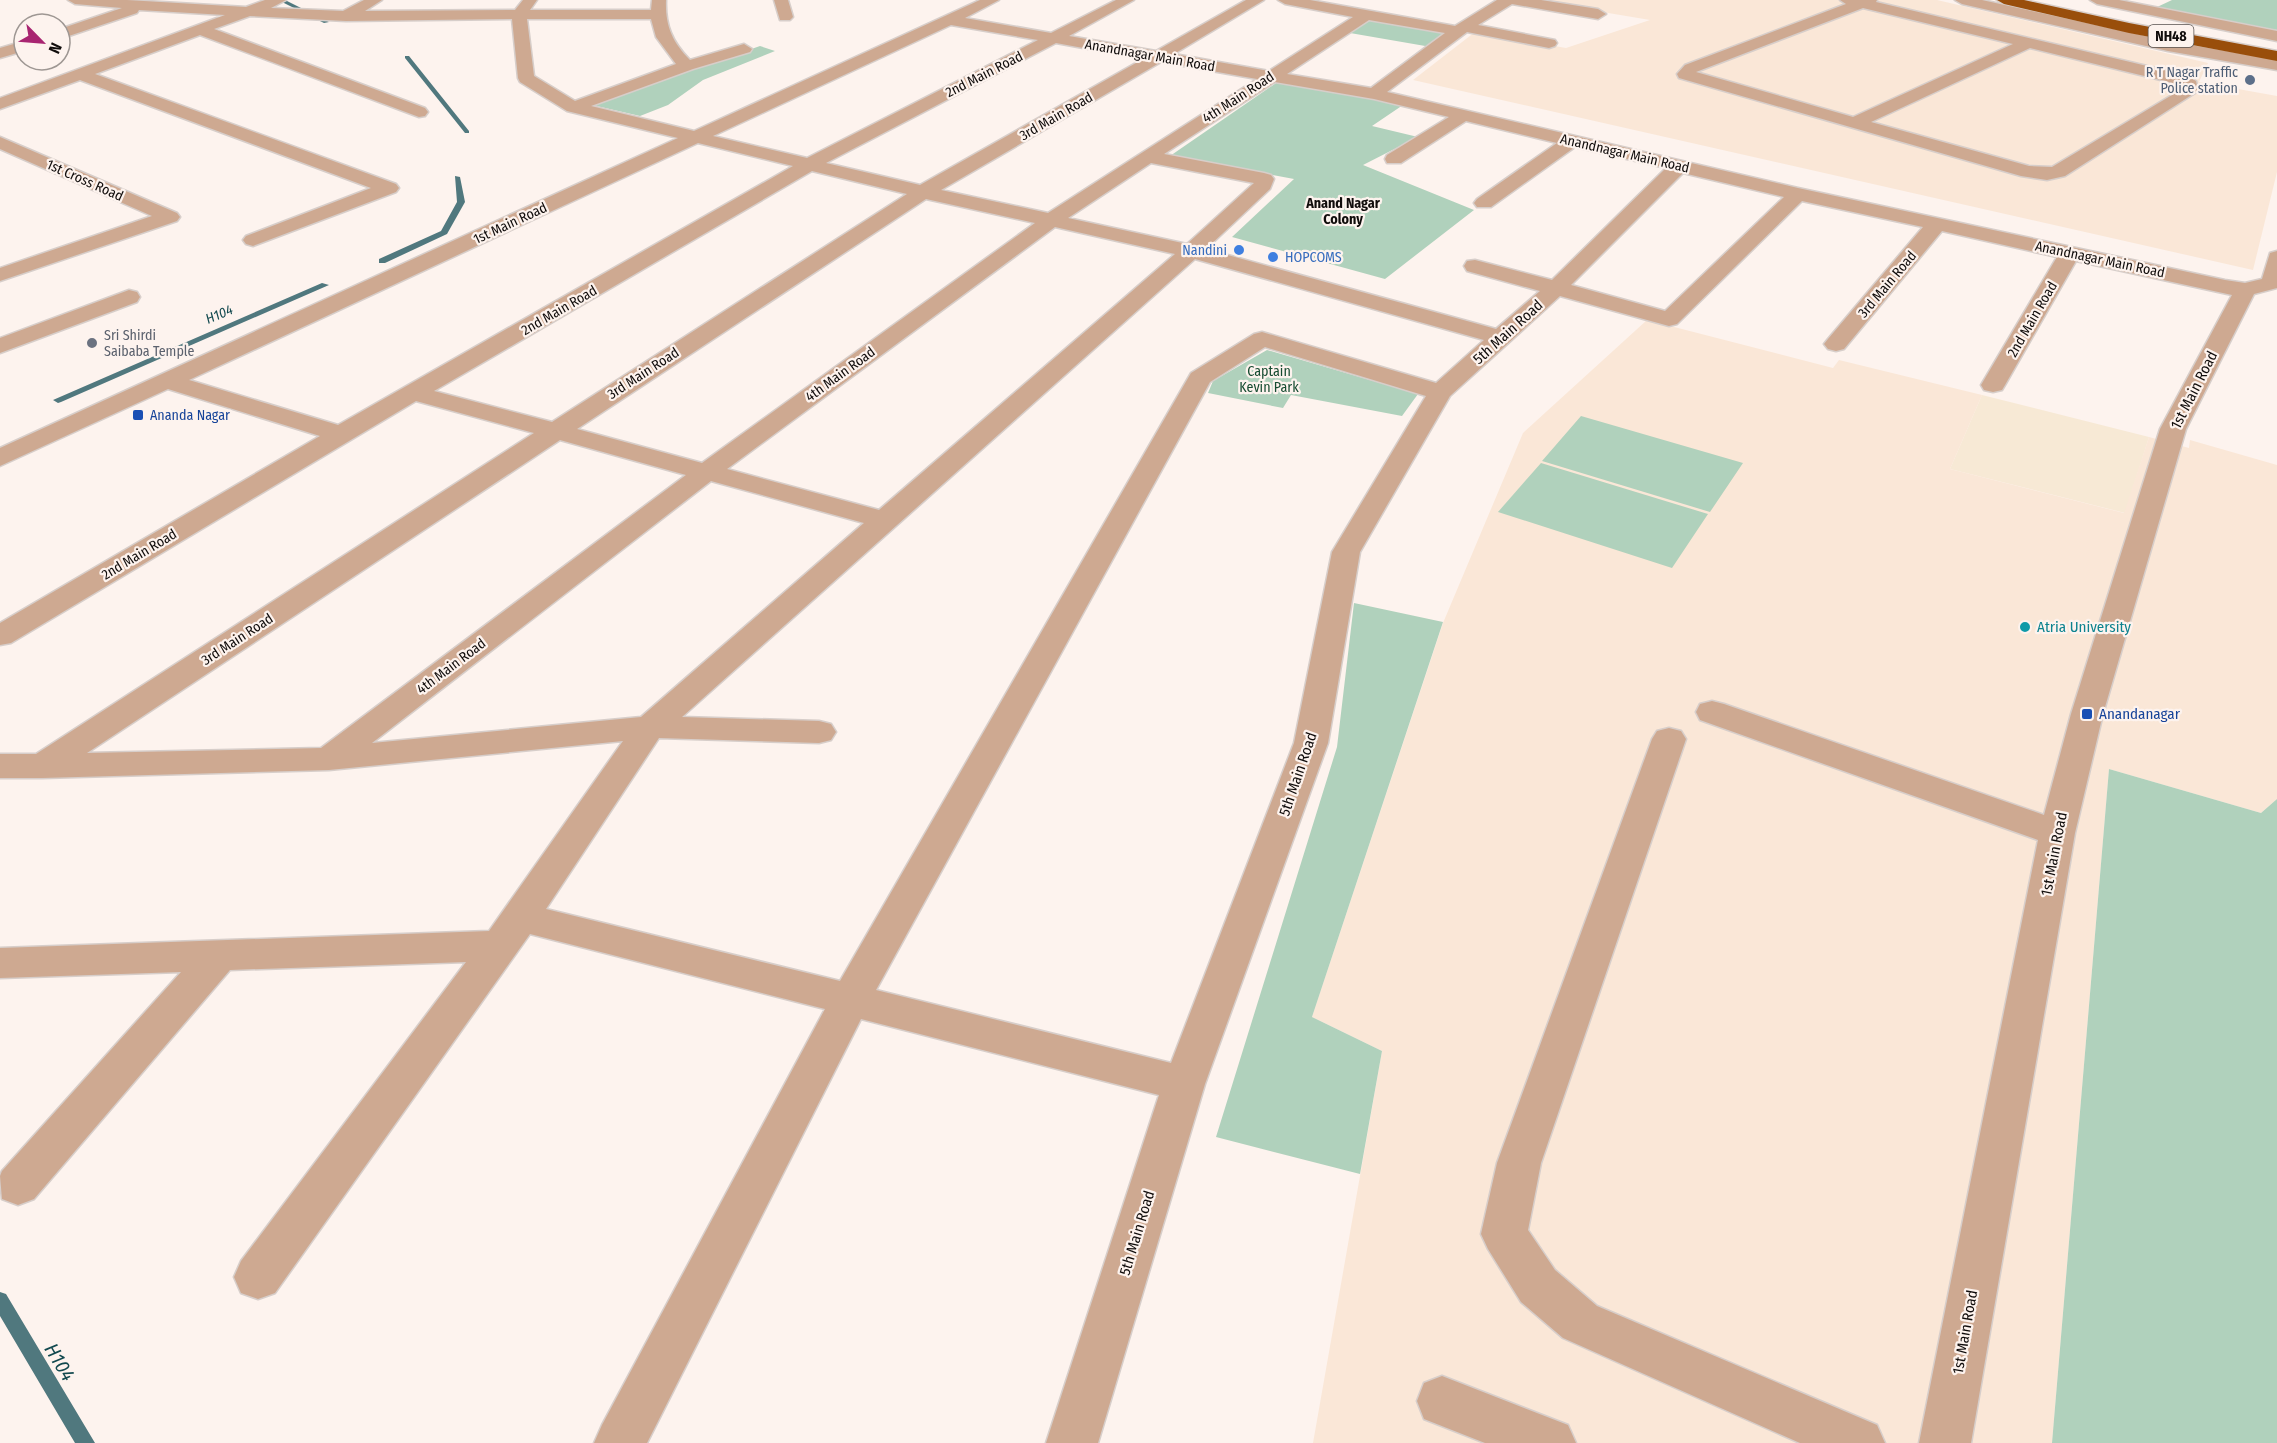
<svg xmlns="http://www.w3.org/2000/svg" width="2277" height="1443" font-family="'Fira Sans Condensed',sans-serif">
  <rect width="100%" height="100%" fill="#fdf3ee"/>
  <path fill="#f7e9d5" d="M1982,395L2149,437L2125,513L1950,469Z"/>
  <path fill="#fae7d7" d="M1531,0H1937L2208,63L2199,82L2277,96V172L2253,270L1413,80L1475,32L1566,48L1650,20Z
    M1647,320L1833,368L1839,360L1982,395L1950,469L2124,513L2149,437L2189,448L2190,440L2277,465V799L2261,813L2109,769L2052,1443H1313L1382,1051L1312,1017L1443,623L1523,433Z"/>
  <path fill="#b0d1bc" d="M2172,0H2277V30L2155,8Z
    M1374,18L1449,32L1431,47L1350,33Z
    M760,46L775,51L703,80L668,105L640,116L592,105Z
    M1279,81L1403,105L1372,126L1418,137L1363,165L1474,210L1385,279L1232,237L1294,179L1170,156Z
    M1267,350L1418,394L1402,416L1291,395L1283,408L1208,393L1213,381Z
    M1581,416L1743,463L1710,512L1542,461Z
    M1541,463L1708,514L1672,568L1498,512Z
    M1354,603L1443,622L1312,1017L1382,1051L1360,1174L1216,1137L1337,747Z
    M2109,769L2261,813L2277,799V1443H2052Z"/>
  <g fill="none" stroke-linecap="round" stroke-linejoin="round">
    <path fill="#50787e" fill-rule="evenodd" d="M278,0H285L329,22L324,23Z
      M405,56H409L469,131V133H465L405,58Z
      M455,176L460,177L465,202L447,234L385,263H379V259L441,231L457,202Z
      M322,283L329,285L61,402L58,403L53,400Z
      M0,1292L6,1294L95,1443H75L0,1316Z"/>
    <defs>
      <path id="minor" d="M68,0H127L246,7L265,0H286L271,8L343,11L364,0H382L365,11L515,10L523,0H537L530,10H651L652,0H666C665,25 672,42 690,60L744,44L752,49L750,52L693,69L591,106L694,131L980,0H999L965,18L1051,33L1116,0H1134L1069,36L1156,51L1246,0H1264L1174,54L1269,71L1353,17L1285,4L1278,0H1310L1455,26L1497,0H1541L1598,9L1606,14L1598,19L1512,4L1478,25L1555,40L1557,43L1555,46L1549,48L1467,32L1387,92L1798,188L2225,280L2245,283L2262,279L2270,253L2277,251V288L2254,294L2186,429L2103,714L2075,833L1971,1443H1919L2038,840L1700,720L1696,712L1700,704L1712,701L1724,704L2044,815L2071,714L2160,429L2232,295L2076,261L2005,385L2002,390L1993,392L1984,390L1981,385L2057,257L1942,231L1844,349L1836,351L1828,349L1824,344L1828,339L1923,227L1802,201L1677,324L1669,326L1560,296L1450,396L1360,552L1328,743L1205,1084L1098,1443H1046L1159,1095L861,1019L647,1443H594L602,1425L825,1009L530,934L275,1293L258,1299L241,1293L234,1277L241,1261L466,962L230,970L34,1199L18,1205L2,1199L0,1176L2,1171L181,972L0,978V948L489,931L623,741L329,770L42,778H0V754H36L534,433L416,401L11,643L0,645V623L320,436L168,389L0,466V448L678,138L567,111L520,82L518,78L512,19L346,21L250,16L214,29L425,108L428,112L425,116L419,117L200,35L95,74L396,184L399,188L396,192L253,246L246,244L243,240L246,236L371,188L80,80L0,109V98L225,15L139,10L137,13L60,39V29L122,8L75,4ZM527,19H651L656,37L676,64L575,101L534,76ZM1369,20L1445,33L1371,88L1287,74ZM951,25L1038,40L807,158L713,136ZM1056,43L1143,59L920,185L826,163ZM1161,62L1257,79L1048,213L941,190ZM1275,82L1374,99L1449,117L1387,155L1385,159L1387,163H1401L1466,121L1557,143L1477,199L1474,203L1477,207H1491L1575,147L1666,168L1552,280L1475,260L1467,261L1464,266L1467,271L1540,291L1496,329L1206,249L1270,189L1274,179L1271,175L1264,173L1164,154ZM698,143L793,166L338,425L189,380ZM1151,163L1254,183L1187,244L1068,218ZM812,171L907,194L552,422L434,391ZM1683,173L1784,197L1665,311L1571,285ZM926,199L1035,223L702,463L577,429ZM1055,227L1175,254L879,510L727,469ZM1195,259L1484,340L1436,383L1262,332L1254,334L1191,373L840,981L546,909L659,738L819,743L831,740L836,732L831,724L819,721L682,717ZM1265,347L1426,396L1332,552L1294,743L1171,1063L876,990L1210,382ZM560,440L686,475L321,748L87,753ZM711,481L864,523L641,717L372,743Z
        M774,0H788L793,17L790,20H780Z
        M1840,0H1877L1876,2L2185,75L2196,81L2198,91L2065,176L2047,180L2021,176L1679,78L1677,74L1685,65L1846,4ZM1863,8L2013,44L1853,117L1696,72ZM2030,48L2173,83L2182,89L2052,167L2029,166L1871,122Z
        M1955,0H1982L2168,41L2277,60V70L2168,51L1962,4Z
        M2090,0H2119L2277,31V41L2097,4Z
        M24,41V51L0,58V48Z
        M0,137L177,213L180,217L177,221L0,281V268L152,216L0,149Z
        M129,290L137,292L140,297L137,302L0,353V338Z
        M1669,728L1681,731L1686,739L1541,1163L1528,1230L1555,1270L1597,1306L1877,1425L1885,1443H1800L1563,1338L1521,1302L1488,1249L1481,1234L1497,1163L1652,739L1657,731Z
        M1442,1376L1568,1425L1576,1443H1485L1424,1419L1417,1401L1424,1383Z"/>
      <path id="highway" d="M1997,0H2024L2129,23L2277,51V61L2129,33L2004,4Z"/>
    </defs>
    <use href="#minor" stroke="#d7ceca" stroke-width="3"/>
    <use href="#highway" stroke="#d7ceca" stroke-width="3"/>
    <use href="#minor" fill="#cea991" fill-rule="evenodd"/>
    <use href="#highway" fill="#994e0b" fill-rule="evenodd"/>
  </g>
  <circle fill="#5c6f8a" stroke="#fdf3ee" stroke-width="2" cx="2250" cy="80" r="6"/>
  <g fill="#3f7fe0" stroke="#fdf3ee" stroke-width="2">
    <circle cx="1239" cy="250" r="6"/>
    <circle cx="1273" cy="257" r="6"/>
  </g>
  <circle fill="#6b7280" stroke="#fdf3ee" stroke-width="2" cx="92" cy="343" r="6"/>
  <g fill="#1a4fb4" stroke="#fdf3ee" stroke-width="2">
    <rect x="132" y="409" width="12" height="12" rx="3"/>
    <rect x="2081" y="708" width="12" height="12" rx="3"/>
  </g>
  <circle fill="#0f9aa8" stroke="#fdf3ee" stroke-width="2" cx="2025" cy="627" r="6"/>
  <g text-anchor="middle" stroke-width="4.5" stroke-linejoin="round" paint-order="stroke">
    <rect fill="#fdf3ee" stroke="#57514f" stroke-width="1.5" x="2148.5" y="25" width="45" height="22" rx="4.5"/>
    <g font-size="14" font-weight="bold" fill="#100c0b">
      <text x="2171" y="41">NH48</text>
    </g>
    <g font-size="14" fill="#100c0b" stroke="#fdf3ee">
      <text transform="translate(1150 55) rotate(10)" y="5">Anandnagar Main Road</text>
      <text transform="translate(984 74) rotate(-27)" y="5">2nd Main Road</text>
      <text transform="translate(1238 97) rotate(-33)" y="5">4th Main Road</text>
      <text transform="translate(1056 116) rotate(-30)" y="5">3rd Main Road</text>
      <text transform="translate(1625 153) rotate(13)" y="5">Anandnagar Main Road</text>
      <text transform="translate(85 180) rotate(24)" y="5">1st Cross Road</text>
      <text transform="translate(510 223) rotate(-25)" y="5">1st Main Road</text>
      <text transform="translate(2100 259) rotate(12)" y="5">Anandnagar Main Road</text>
      <text transform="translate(1887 284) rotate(-50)" y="5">3rd Main Road</text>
      <text transform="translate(559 310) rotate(-30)" y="5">2nd Main Road</text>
      <text transform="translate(2032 319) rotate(-60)" y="5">2nd Main Road</text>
      <text transform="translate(643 373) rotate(-33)" y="5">3rd Main Road</text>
      <text transform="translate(840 374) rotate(-36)" y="5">4th Main Road</text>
      <text transform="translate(139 554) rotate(-31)" y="5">2nd Main Road</text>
      <text transform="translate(237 639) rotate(-33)" y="5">3rd Main Road</text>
      <text transform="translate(451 666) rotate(-37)" y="5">4th Main Road</text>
    </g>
    <g font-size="14" fill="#4e5e75" stroke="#fdf3ee" text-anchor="end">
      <text x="2238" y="77">R T Nagar Traffic<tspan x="2238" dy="16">Police station</tspan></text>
    </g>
    <g font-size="14" font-weight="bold" fill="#100c0b" stroke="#fdf3ee">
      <text x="1343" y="208">Anand Nagar<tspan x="1343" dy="16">Colony</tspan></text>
    </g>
    <g font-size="14" fill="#366cbe" stroke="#fdf3ee" text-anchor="end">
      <text x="1227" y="255">Nandini</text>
      <text x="1285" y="262" text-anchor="start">HOPCOMS</text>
    </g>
    <g font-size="14" font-style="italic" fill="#12494f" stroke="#fdf3ee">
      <text transform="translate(219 314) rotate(-23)" y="5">H104</text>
    </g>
    <g font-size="14" fill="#5b616d" stroke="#fdf3ee" text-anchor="start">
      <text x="104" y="340">Sri Shirdi<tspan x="104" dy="16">Saibaba Temple</tspan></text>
    </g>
    <g font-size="14" fill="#154b30" stroke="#fdf3ee">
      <text x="1269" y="376">Captain<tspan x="1269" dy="16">Kevin Park</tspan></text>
    </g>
    <g font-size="14" fill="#164399" stroke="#fdf3ee" text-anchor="start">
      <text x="150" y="420">Ananda Nagar</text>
    </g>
    <g font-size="15" fill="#100c0b" stroke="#fdf3ee">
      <text transform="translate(1508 332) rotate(-42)" y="5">5th Main Road</text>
      <text transform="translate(2194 390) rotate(-63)" y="5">1st Main Road</text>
      <text transform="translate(1298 774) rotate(-71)" y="5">5th Main Road</text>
      <text transform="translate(2054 854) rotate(-79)" y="5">1st Main Road</text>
      <text transform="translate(1137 1233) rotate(-73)" y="5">5th Main Road</text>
      <text transform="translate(1965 1332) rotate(-80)" y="5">1st Main Road</text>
    </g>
    <g font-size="15" fill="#0d838f" stroke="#fdf3ee" text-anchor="start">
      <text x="2037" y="632">Atria University</text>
    </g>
    <g font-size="15" fill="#164399" stroke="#fdf3ee" text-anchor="start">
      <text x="2099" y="719">Anandanagar</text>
    </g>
    <g font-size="20" font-style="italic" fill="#12494f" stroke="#fdf3ee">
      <text transform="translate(60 1362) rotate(59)" y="7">H104</text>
    </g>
  </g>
  <g transform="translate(42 42) rotate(115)"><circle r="28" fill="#fdf3ee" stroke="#9e9793" stroke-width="1.5"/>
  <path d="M0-4.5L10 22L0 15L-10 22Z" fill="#a82571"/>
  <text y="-9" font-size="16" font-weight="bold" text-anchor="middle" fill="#100c0b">N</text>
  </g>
</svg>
